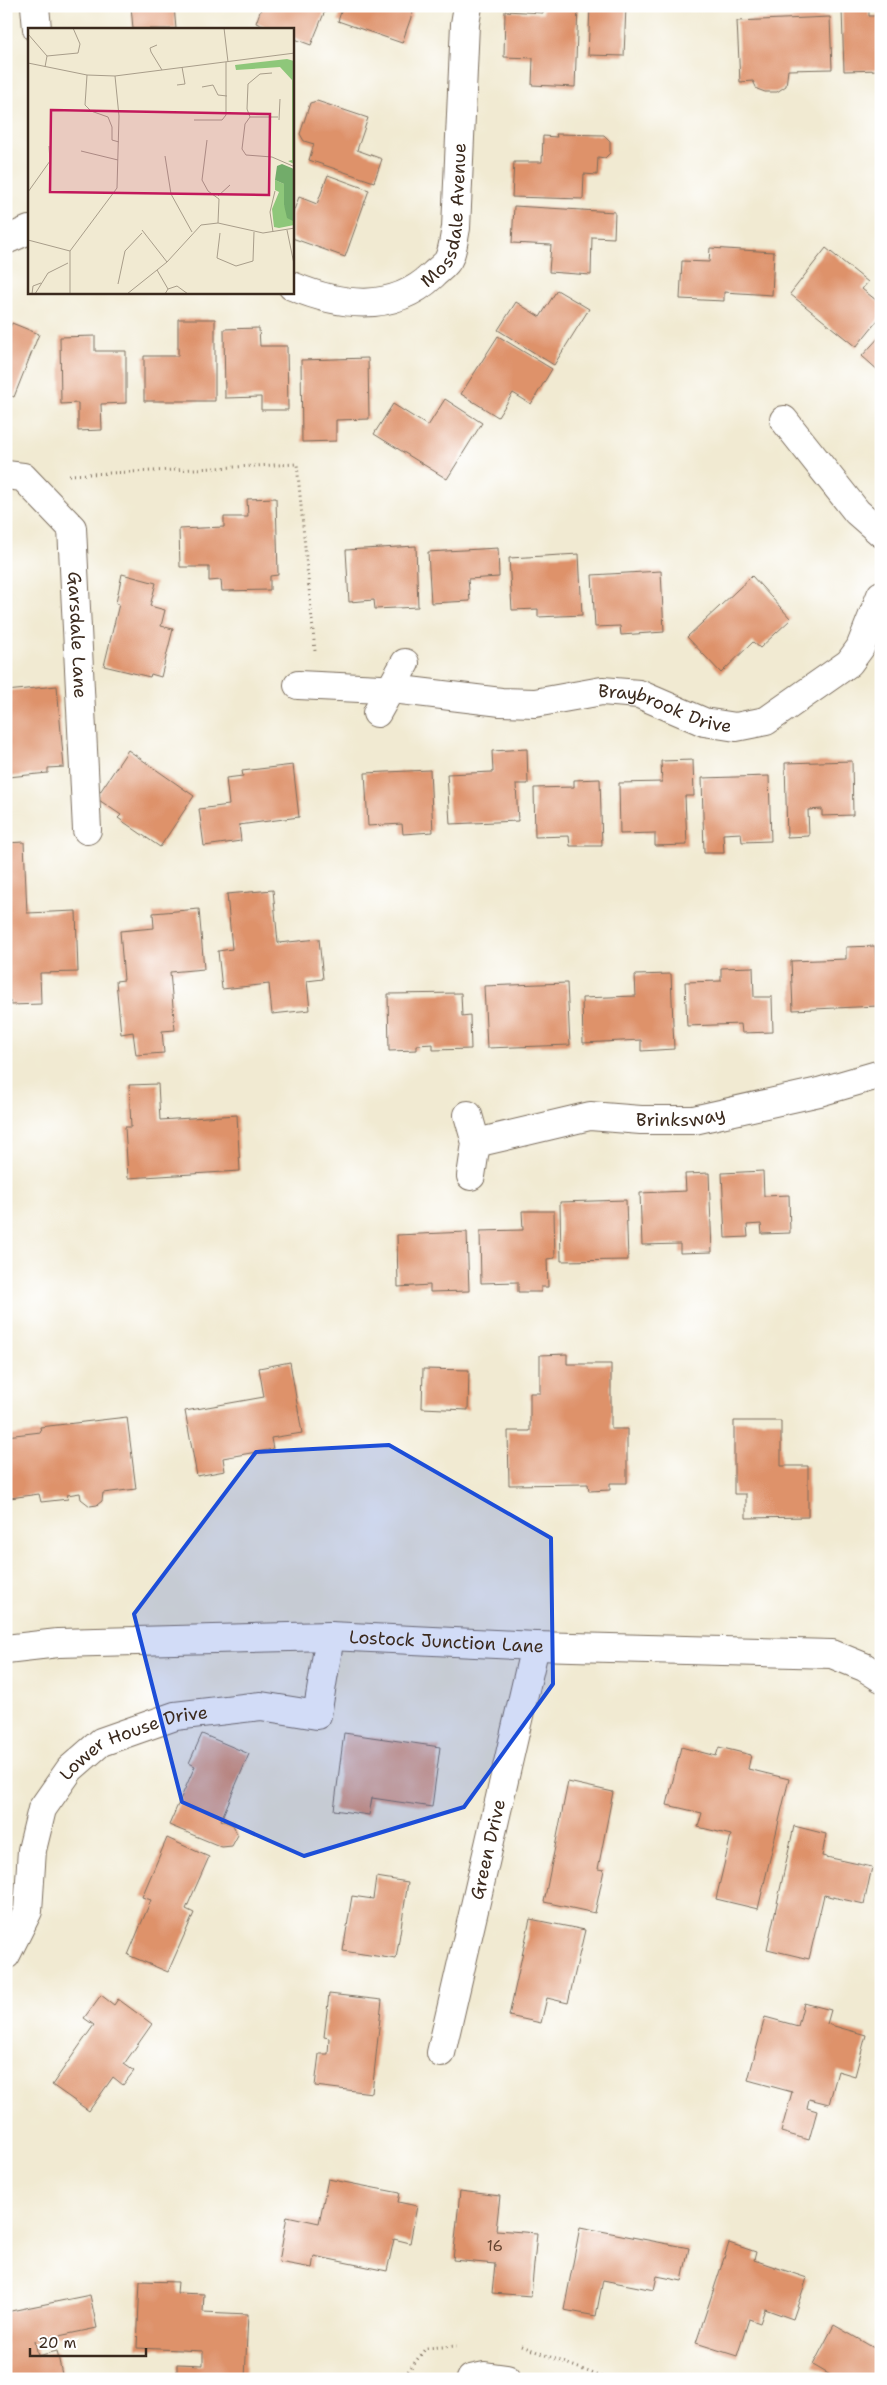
<svg xmlns="http://www.w3.org/2000/svg" width="887" height="2385" font-family="'Shantell Sans',sans-serif">
  <rect width="100%" height="100%" fill="#fff"/>
  <filter id="ink" filterUnits="userSpaceOnUse"><feTurbulence type="fractalNoise" baseFrequency=".02" numOctaves="2"/><feDisplacementMap in="SourceGraphic" scale="10" xChannelSelector="R" yChannelSelector="G"/><feConvolveMatrix kernelMatrix="1 2 1 2 8 2 1 2 1" color-interpolation-filters="sRGB"/></filter>
  <filter id="wash" filterUnits="userSpaceOnUse"><feTurbulence type="fractalNoise" baseFrequency=".0096" numOctaves="4" result="noise"/><feDisplacementMap in="SourceGraphic" scale="20" xChannelSelector="R" yChannelSelector="G"/><feGaussianBlur stdDeviation="1.12" result="paint"/><feColorMatrix in="noise" values="0 0 0 0 0 0 0 0 0 0 0 0 0 0 0 0 0 1.4 0 .05"/><feComposite in="paint" operator="in"/></filter>
  <g filter="url(#wash)">
    <rect width="100%" height="100%" fill="#f1ead2"/>
    <g id="blocks">
      <path fill="#de926a" d="M131,6H174L176,29H133Z
        M262,6H327L311,45L292,38V29H269L256,23Z
        M343,6H415L402,43L338,21Z
        M543,6H578L575,87L532,85L533,58L504,57L505,11L543,13Z
        M590,6H626L624,56L588,55Z
        M869,9V16H881V70L844,71L842,10Z
        M830,17L832,69L788,70L786,86L777,92H765L757,89L753,81L740,82L737,21Z
        M317,101L368,118L357,150L382,159L374,182L309,160L314,144L304,141L300,134L310,103Z
        M556,134L604,135L610,141V153L605,158L598,157L597,175L584,174L583,199L512,197L514,162H542L543,136L557,137Z
        M328,175L369,190L345,257L292,238V215L299,197L317,204Z
        M514,206L615,212L614,238L592,237L591,275L549,272L551,245L512,243Z
        M710,248L774,252L772,295L724,292V301L680,299L682,261L709,262Z
        M826,248L868,282L862,289L881,304V316L856,347L790,294Z
        M557,290L589,309L554,365L498,330L516,302L540,317Z
        M178,319H215V401H144V356H178Z
        M12,323L39,334L14,397L6,394V335Z
        M259,328L260,346H287L288,410H261V397L225,398L224,329Z
        M881,335V370L880,372L862,356Z
        M95,336V351H126V403L101,404L102,430L78,431V403L61,404L60,337Z
        M498,336L552,369L531,404L513,393L498,417L461,394Z
        M368,358L369,419L336,420V441L302,442L301,360Z
        M445,399L482,423L447,479L374,434L393,404L428,426Z
        M276,498L278,575L270,576V590L222,591L221,580L209,581V567H180L179,529L224,527V517H248L247,499Z
        M416,546L418,607L375,609L374,600L349,602L346,550Z
        M498,548L499,577L468,579L470,601L431,603L428,552Z
        M579,554L582,615L538,617V609L512,610L509,558Z
        M661,571L664,632L621,635L620,626L595,627L592,575Z
        M122,574L156,583L150,606L165,610L161,626L173,629L161,677L151,674L150,677L104,666L119,604L116,603Z
        M752,576L791,619L760,648L753,642L721,673L687,637Z
        M57,686L64,767L48,768V773L8,777L6,691Z
        M527,749L528,784H516L518,821L450,824L447,774L493,772L492,751Z
        M128,750L194,796L160,847L118,818L121,815L96,798Z
        M693,760L694,796H685L687,845L655,846V833L620,834L619,783L662,782L661,761Z
        M852,761L853,815L822,816V809L808,810L809,836L787,837L785,763Z
        M293,765L299,817L239,825L241,841L204,846L199,809L229,805L226,778L243,776L242,771Z
        M430,770L433,832L403,834L402,824L368,826L365,773Z
        M769,776L771,841L742,842L741,833L723,834L724,853H704L702,778Z
        M600,779L602,846H570L569,836L535,837L534,788L574,787V780Z
        M24,842L27,913L76,911L78,972L40,973L41,1004L11,1005L10,1000H6V843Z
        M273,890L278,943L319,939L323,979L307,981L310,1010L272,1014L269,984L222,989L218,951L232,949L227,894Z
        M199,909L204,969L170,972L175,1030L162,1031L164,1053L136,1055L133,1032L121,1034L116,981L124,980L120,931L154,928L153,913Z
        M875,946L878,1006L793,1010L791,961L846,959V947Z
        M753,967L754,997H772L773,1032L742,1033L741,1024L687,1026L685,982L721,981V968Z
        M671,974L674,1049L641,1051V1040L583,1043L582,998L636,996L635,975Z
        M567,983L570,1045L487,1048L484,986Z
        M461,993L462,1016L470,1015L471,1049L433,1050V1044L417,1045V1050L389,1051L388,994Z
        M158,1084L160,1120L237,1115L240,1171L128,1178L125,1127H131L129,1085Z
        M763,1171L764,1196L789,1195L790,1233L762,1234L761,1224L747,1225L748,1237L725,1238L722,1173Z
        M709,1173L712,1252L680,1253V1244L642,1245L640,1193L686,1191L685,1174Z
        M626,1200L628,1260L561,1261L560,1202Z
        M522,1211H554L555,1258L547,1259L548,1287H541V1292H518V1282L481,1283L480,1231L523,1230Z
        M467,1232L469,1291L430,1292V1285L398,1287L397,1235Z
        M567,1354V1364H611V1429H627V1483H610V1490L589,1491L588,1484L509,1485L508,1431H530V1393H540V1355Z
        M290,1362L302,1433L271,1438L273,1449L223,1458L225,1471L197,1476L185,1411L264,1397L259,1368Z
        M423,1369L469,1370L468,1410L422,1408Z
        M127,1417L136,1489L103,1493L102,1501L97,1505L90,1506L81,1499L80,1493L67,1495L68,1499L41,1502L39,1494L10,1498L6,1471V1436L41,1432L40,1427Z
        M734,1421H781V1466H808V1517L746,1518V1494H734Z
        M344,1733L440,1747L432,1807L372,1798L369,1815L334,1810Z
        M202,1734L249,1754L221,1820L233,1825L238,1835L232,1846L222,1847L169,1825L195,1766L189,1763Z
        M681,1747L716,1756L719,1747L751,1755L748,1769L789,1779L758,1909L716,1899L731,1835L698,1827L702,1813L667,1805Z
        M568,1782L613,1792L598,1869L604,1870L595,1913L544,1902Z
        M794,1826L826,1834L822,1856L872,1867L864,1904L824,1895L809,1959L767,1949Z
        M167,1838L209,1857L186,1909L194,1913L168,1972L128,1955L151,1900L142,1897Z
        M376,1877L408,1882L396,1959L343,1951L352,1896L373,1899Z
        M530,1919L585,1930L568,2003L547,1998L541,2023L509,2016Z
        M329,1994L382,2000L372,2093L315,2086L319,2054H328L329,2038L324,2037Z
        M101,1995L114,2005L118,1999L152,2024L124,2064L134,2071L123,2085L113,2077L89,2111L52,2085L94,2025L84,2018Z
        M804,2003L831,2010L827,2024L866,2035L855,2076L838,2071L829,2104L809,2099L807,2108L817,2111L809,2140L781,2132L792,2092L748,2080L765,2017L798,2026Z
        M328,2179L400,2193L398,2202L417,2206L410,2243L394,2239L387,2271L314,2256L312,2268L279,2262L287,2216L319,2223Z
        M460,2191L500,2196L496,2230L537,2233L531,2296L492,2293L495,2264L453,2260Z
        M580,2227L689,2248L682,2281L657,2276L654,2290L603,2280L596,2316L564,2310Z
        M729,2243L756,2252L754,2260L807,2278L793,2319L765,2309L760,2323L749,2319L737,2356L696,2343Z
        M140,2281L178,2282L177,2293L204,2294L203,2312L248,2314L245,2379H177V2364L203,2365V2351L137,2348Z
        M90,2295L97,2328L35,2341L38,2356L57,2351L63,2379H6V2312Z
        M834,2325L881,2352V2379H837L813,2365Z"/>
    </g>
  </g>
  <g filter="url(#ink)">
    <use href="#blocks" fill-opacity="0" stroke="#7b6d5d" stroke-width="1"/>
    <g fill="none" stroke-linecap="round" stroke-linejoin="round">
      <defs>
        <g id="minor">
          <path d="M35,6L37,29"/>
          <path d="M6,240L29,230"/>
          <path id="s1" d="M292,286C340,306 392,314 433,275C438,270 447,264 449,258C453,250 454,237 456,228L465,24L468,6"/>
          <path d="M784,420L857,512L881,533"/>
          <path id="s2" d="M6,475L23,477L72,528L87,830"/>
          <path id="s3" d="M298,685L401,690L501,702L535,703L602,691L639,694L704,722L736,727L766,721L849,663L860,648L881,595"/>
          <path d="M377,713L405,663"/>
          <path d="M468,1115L476,1143L471,1176"/>
          <path id="s4" d="M476,1143L590,1116L641,1120H694L819,1092L881,1074"/>
          <path id="s5" d="M6,1649L58,1643L330,1636L535,1646L832,1654L864,1667L881,1678"/>
          <path id="s6" d="M6,1955L28,1911L32,1850L42,1809L70,1769L101,1742L175,1716L261,1706L317,1715L330,1636"/>
          <path id="s7" d="M441,2053L535,1646"/>
          <path d="M471,2379L485,2376L507,2379"/>
        </g>
      </defs>
      <use href="#minor" stroke="#7b6d5d" stroke-width="30"/>
      <path stroke="#7b6d5d" stroke-width="3" stroke-dasharray="1 4" stroke-linecap="butt" d="M69,475L297,464L315,651
        M522,2346L607,2379
        M402,2379L426,2348L457,2346"/>
      <use href="#minor" stroke="#fff" stroke-width="28"/>
    </g>
  </g>
  <path fill="#1d4ed8" fill-opacity="0.2" stroke="#1d4ed8" stroke-width="4" stroke-linejoin="round" d="M389,1445L551,1538L553,1684L464,1807L304,1856L182,1802L134,1614L256,1452Z"/>
  <g text-anchor="middle" stroke-width="4" stroke-linejoin="round" paint-order="stroke">
    <g font-size="15" fill="#644431">
      <text x="495" y="2251">16</text>
    </g>
    <g font-size="18" fill="#3b2a1e" stroke="#fff">
      <text dy="6" stroke="none"><textPath href="#s1" startOffset="214">Mossdale Avenue</textPath></text>
      <text dy="6" stroke="none"><textPath href="#s2" startOffset="195">Garsdale Lane</textPath></text>
      <text dy="6" stroke="none"><textPath href="#s3" startOffset="372">Braybrook Drive</textPath></text>
      <text dy="6" stroke="none"><textPath href="#s4" startOffset="208">Brinksway</textPath></text>
      <text dy="6" stroke="none"><textPath href="#s5" startOffset="441">Lostock Junction Lane</textPath></text>
      <text dy="6" stroke="none"><textPath href="#s6" startOffset="272">Lower House Drive</textPath></text>
      <text dy="6" stroke="none"><textPath href="#s7" startOffset="209">Green Drive</textPath></text>
    </g>
  </g>
  <g transform="translate(28 28)">
    <rect width="266" height="266" fill="#f1ead2"/>
    <path d="M259,31L266,33V136L260,133L264,132V52L252,39L208,42L207,37ZM247,152L256,156V177L266,193V197L251,200L246,199L244,181L251,164L247,162Z" fill="#8ec77a"/>
    <path d="M254,136L266,141L265,193L259,190L256,177V156L247,152L249,138Z" fill="#72ac6a"/>
    <path fill="none" stroke="#a89d8a" stroke-width="1" d="M196,0L200,34M0,6L19,28L17,39M129,17L122,20L123,24L134,42M19,28L50,25L52,16L45,0M0,35L59,47L87,48L267,25M244,45L232,46L220,56L219,81L222,89L217,96L214,121L218,127L244,129L267,139M59,47L57,77L63,83L80,89L84,99V112L91,114M149,57L157,56L154,39M174,59L185,57L190,67L199,68M222,89H250M166,92H194L198,87V34M251,92L252,71M179,112L174,152L180,163L191,171L190,195M53,123L90,132M137,128L143,166L164,204M0,164L22,133L21,118M190,168L202,157M114,202L139,234M259,202L266,236M245,204L242,184L247,163M192,205L189,230L208,238L225,233L226,204M0,212L42,223M129,242L140,261M90,256L97,223L114,205M4,266L5,258L13,255M7,266L20,245L40,235M42,266V223L89,160L91,88L87,48M99,266L139,234L173,197L190,195L235,205L267,200M137,266L140,261L149,258L160,266"/>
    <path fill="#c2185b" fill-opacity="0.15" stroke="#c2185b" stroke-width="2.5" d="M23,82L242,86L241,167L22,164Z"/>
    <rect width="266" height="266" fill="none" stroke="#3b2a1e" stroke-width="2.5"/>
  </g>
  <rect width="887" height="2385" fill="none" stroke="#fff" stroke-width="25"/>
  <path d="M30 2348v8h116v-8" fill="none" stroke="#3b2a1e" stroke-width="2.5"/>
  <text x="38" y="2348" font-size="15" fill="#3b2a1e" stroke="#ffffff" stroke-width="4" paint-order="stroke">20 m</text>
</svg>
